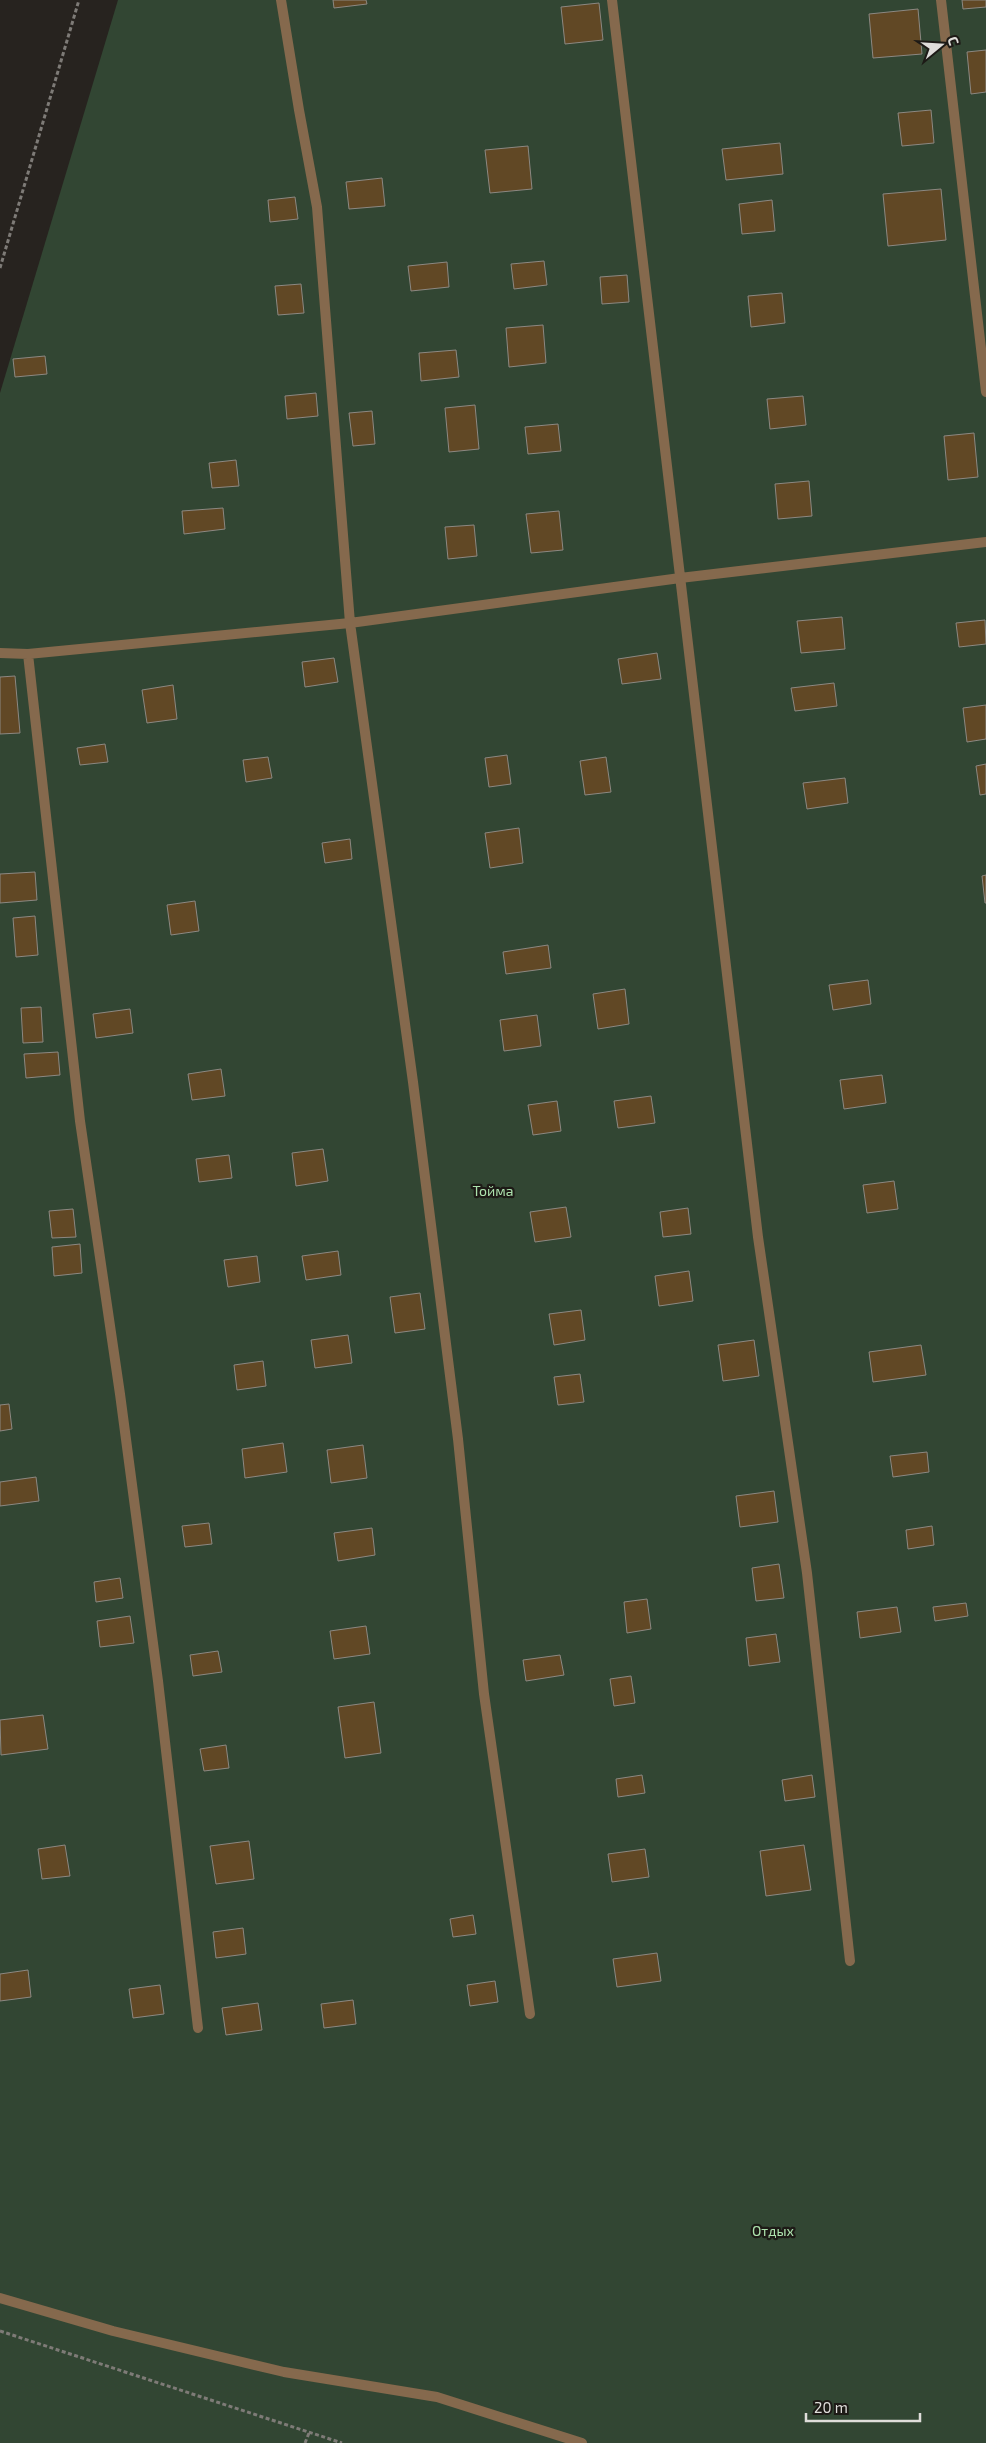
<svg xmlns="http://www.w3.org/2000/svg" width="986" height="2443" font-family="'Exo 2',sans-serif">
  <rect width="100%" height="100%" fill="#27231f"/>
  <path fill="#324633" d="M118,0H986V2443H0V393Z"/>
  <path fill="#614825" stroke="#8c8882" d="M333,0H366L367,4L334,8Z
    M962,0H986V7L963,9Z
    M599,3L603,40L565,44L561,7Z
    M918,9L922,54L873,58L869,14Z
    M986,50V92L971,94L967,52Z
    M931,110L934,143L902,146L898,113Z
    M780,143L783,174L726,180L722,149Z
    M528,146L532,189L490,193L485,150Z
    M382,178L385,206L349,209L346,182Z
    M941,189L946,240L888,246L883,194Z
    M295,197L298,219L270,222L268,200Z
    M772,200L775,231L742,234L739,204Z
    M544,261L547,285L514,289L511,264Z
    M447,262L449,287L411,291L408,266Z
    M627,275L629,302L602,304L600,277Z
    M301,284L304,313L278,315L275,286Z
    M782,293L785,323L751,327L748,296Z
    M543,325L546,363L509,367L506,328Z
    M456,350L459,377L421,381L419,353Z
    M45,356L47,374L15,377L13,359Z
    M316,393L318,416L287,419L285,396Z
    M803,396L806,425L770,429L767,399Z
    M475,405L479,449L449,452L445,408Z
    M372,411L375,444L353,446L349,413Z
    M558,424L561,451L528,454L525,427Z
    M974,433L978,477L948,480L944,436Z
    M236,460L239,486L212,488L209,463Z
    M809,481L812,516L778,519L775,484Z
    M223,508L225,529L184,534L182,511Z
    M559,511L563,550L531,553L526,514Z
    M474,525L477,556L448,559L445,527Z
    M842,617L845,649L801,653L797,621Z
    M985,620L986,644L959,647L956,623Z
    M657,653L661,679L622,684L618,659Z
    M334,658L338,682L305,687L302,662Z
    M15,676L20,733L0,734V677Z
    M834,683L837,706L795,711L791,688Z
    M173,685L177,719L147,723L142,690Z
    M986,705V739L967,742L963,708Z
    M105,744L108,762L80,765L77,748Z
    M507,755L511,784L489,787L485,758Z
    M268,757L272,778L246,782L243,760Z
    M606,757L611,792L585,795L580,761Z
    M986,764V794L980,795L976,766Z
    M845,778L848,803L807,809L803,783Z
    M519,828L523,863L490,868L485,833Z
    M350,839L352,859L325,863L322,843Z
    M35,872L37,900L0,903V874Z
    M986,875V903H985L982,876Z
    M195,901L199,931L171,935L167,905Z
    M35,916L38,955L16,957L13,918Z
    M548,945L551,968L506,974L503,952Z
    M868,980L871,1004L833,1010L829,985Z
    M625,989L629,1024L598,1029L593,994Z
    M41,1007L43,1042L23,1043L21,1008Z
    M130,1009L133,1033L96,1038L93,1014Z
    M537,1015L541,1046L504,1051L500,1020Z
    M58,1052L60,1075L26,1078L24,1054Z
    M221,1069L225,1096L192,1100L188,1074Z
    M882,1075L886,1103L844,1109L840,1080Z
    M651,1096L655,1123L618,1128L614,1101Z
    M557,1101L561,1131L533,1135L528,1105Z
    M323,1149L328,1181L296,1186L292,1153Z
    M229,1155L232,1178L199,1182L196,1159Z
    M894,1181L898,1209L867,1213L863,1185Z
    M566,1207L571,1237L535,1242L530,1212Z
    M688,1208L691,1234L663,1237L660,1212Z
    M73,1209L76,1237L52,1238L49,1211Z
    M80,1244L82,1273L54,1276L52,1247Z
    M338,1251L341,1275L306,1280L302,1256Z
    M257,1256L260,1282L228,1287L224,1260Z
    M689,1271L693,1301L659,1306L655,1276Z
    M420,1293L425,1329L395,1333L390,1297Z
    M581,1310L585,1340L554,1345L549,1314Z
    M348,1335L352,1363L315,1368L311,1340Z
    M754,1340L759,1376L723,1381L718,1345Z
    M921,1345L926,1375L873,1382L869,1352Z
    M263,1361L266,1386L237,1390L234,1365Z
    M580,1374L584,1402L558,1405L554,1377Z
    M9,1404L12,1429L0,1431V1405Z
    M283,1443L287,1472L245,1478L242,1449Z
    M363,1445L367,1478L331,1483L327,1450Z
    M927,1452L929,1472L893,1477L890,1456Z
    M36,1477L39,1501L0,1506V1482Z
    M774,1491L778,1522L740,1527L736,1496Z
    M209,1523L212,1544L185,1547L182,1526Z
    M932,1526L934,1545L908,1549L906,1530Z
    M372,1528L375,1555L338,1561L334,1533Z
    M779,1564L784,1598L756,1601L752,1568Z
    M120,1578L123,1598L96,1602L94,1582Z
    M647,1599L651,1629L627,1633L624,1602Z
    M966,1603L968,1616L935,1621L933,1607Z
    M897,1607L901,1632L860,1638L857,1612Z
    M130,1616L134,1643L100,1647L97,1621Z
    M366,1626L370,1654L334,1659L330,1631Z
    M776,1634L780,1662L749,1666L746,1638Z
    M218,1651L222,1672L193,1676L190,1655Z
    M560,1655L564,1675L526,1681L523,1660Z
    M631,1676L635,1703L614,1706L610,1679Z
    M374,1702L381,1753L345,1758L338,1707Z
    M43,1715L48,1749L1,1755L0,1720Z
    M226,1745L229,1768L204,1771L200,1749Z
    M642,1775L645,1793L618,1797L616,1779Z
    M812,1775L815,1797L785,1801L782,1780Z
    M249,1841L254,1879L216,1884L210,1846Z
    M65,1845L70,1876L42,1879L38,1849Z
    M804,1845L811,1890L766,1896L760,1851Z
    M645,1849L649,1877L612,1882L608,1854Z
    M473,1915L476,1934L453,1937L450,1919Z
    M243,1928L246,1954L216,1958L213,1932Z
    M657,1953L661,1981L617,1987L613,1959Z
    M28,1970L31,1997L0,2001V1974Z
    M495,1981L498,2002L470,2006L467,1985Z
    M160,1985L164,2014L133,2018L129,1989Z
    M353,2000L356,2024L324,2028L321,2004Z
    M258,2003L262,2030L226,2035L222,2008Z"/>
  <g fill="none" stroke-linecap="round" stroke-linejoin="round">
    <path stroke="#7e7b77" stroke-width="3" stroke-dasharray="4 2.5" stroke-linecap="butt" d="M0,268L79,0
      M0,2331L342,2443
      M305,2443L309,2433"/>
    <path stroke="#85694d" stroke-width="10" d="M281,0L299,110L317,207L350,623L413,1082L458,1439L484,1694L530,2014
      M612,0L758,1237L807,1573L850,1961
      M941,0L986,392
      M0,653L28,654L350,623L680,578L986,542
      M28,654L80,1121L120,1394L158,1681L198,2028
      M0,2298L113,2331L284,2372L437,2397L582,2443"/>
  </g>
  <g text-anchor="middle" stroke-width="4.5" stroke-linejoin="round" paint-order="stroke">
    <g font-size="14" fill="#ade3ae" stroke="#1d1a16">
      <text x="493" y="1196">Тойма</text>
      <text x="773" y="2236">Отдых</text>
    </g>
  </g>
  <g transform="translate(941 45) rotate(72)" stroke="#1d1a16" stroke-width="4" paint-order="stroke">
  <path d="M0-4L9 19L0 12L-9 19Z" fill="#dfddda"/>
  <text y="-8" font-size="14" font-weight="bold" text-anchor="middle" fill="#dfddda">С</text>
  </g>
  <path d="M806 2413v8h114v-8" fill="none" stroke="#dfddda" stroke-width="2.5"/>
  <text x="814" y="2413" font-size="15" fill="#dfddda" stroke="#1d1a16" stroke-width="4" paint-order="stroke">20 m</text>
</svg>
